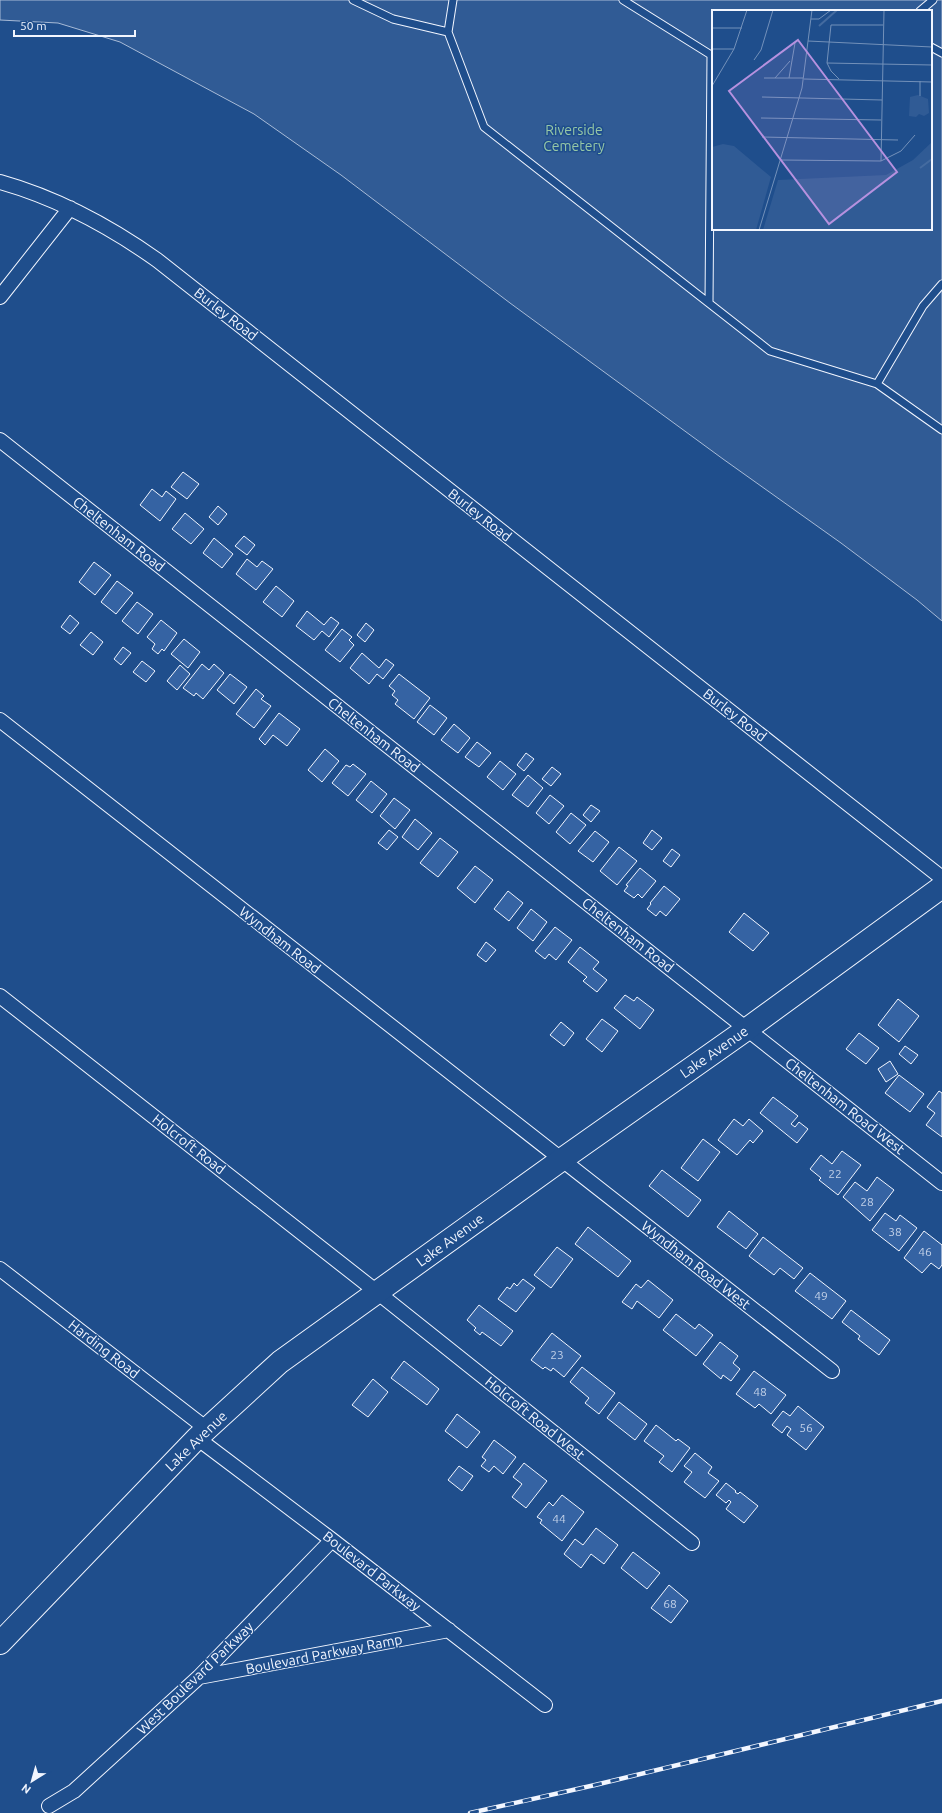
<svg xmlns="http://www.w3.org/2000/svg" width="942" height="1813" font-family="Ubuntu,sans-serif">
  <rect width="100%" height="100%" fill="#1f4e8c"/>
  <path fill="#305b95" stroke="#a8bbd7" fill-rule="evenodd" d="M0,0H942V621L917,600L841,543L723,459L510,303L341,175L254,114L120,42L58,23L0,20ZM713,11H931V229H713Z"/>
  <path fill="#3563a3" stroke="#f2f6ff" d="M183,472L199,484L187,499L171,487Z
    M152,489L162,497L166,491L176,499L160,521L140,505Z
    M218,506L227,514L218,525L209,517Z
    M185,513L204,529L191,544L172,529Z
    M244,536L255,545L247,555L235,546Z
    M214,538L233,554L222,568L203,553Z
    M247,559L257,567L262,561L273,569L256,590L236,574Z
    M94,562L111,575L95,595L79,582Z
    M117,581L133,593L116,614L101,602Z
    M276,586L294,601L282,617L263,602Z
    M137,602L153,614L138,634L122,621Z
    M307,611L324,625L331,617L339,623L329,637L322,631L314,640L296,626Z
    M70,615L79,623L70,634L61,627Z
    M161,620L177,633L164,651L162,649L158,654L152,649L155,644L147,637Z
    M366,623L374,630L365,642L357,635Z
    M342,629L352,637L349,640L354,645L340,662L325,650Z
    M91,632L103,642L93,655L80,645Z
    M184,639L200,652L188,668L171,654Z
    M123,647L131,653L121,665L114,659Z
    M362,653L379,668L386,659L394,665L383,679L377,674L369,684L350,668Z
    M142,661L155,671L146,682L133,672Z
    M202,664L209,670L214,664L224,673L203,699L196,693L194,696L183,688Z
    M180,665L190,674L177,690L167,681Z
    M230,674L247,687L234,704L217,690Z
    M399,674L430,698L414,719L395,704L398,700L392,695L395,691L389,686Z
    M256,689L264,696L261,699L271,706L254,728L236,714Z
    M430,705L447,718L434,735L417,722Z
    M279,713L300,729L287,746L273,735L265,745L259,739Z
    M454,724L470,738L458,753L441,740Z
    M477,742L491,753L479,767L465,757Z
    M325,749L339,761L322,782L308,770Z
    M526,753L534,759L524,771L517,765Z
    M500,761L516,774L503,790L487,777Z
    M353,764L366,774L348,796L332,783L346,765L350,767Z
    M552,767L561,774L551,786L542,779Z
    M528,775L543,788L528,807L512,795Z
    M371,781L387,794L372,813L356,800Z
    M550,795L564,806L549,824L536,813Z
    M394,798L410,810L395,829L380,816Z
    M591,805L600,811L591,822L583,815Z
    M571,813L586,825L570,844L556,832Z
    M415,819L432,833L418,850L402,837Z
    M389,830L398,837L387,850L378,843Z
    M652,830L662,838L652,850L643,843Z
    M595,831L609,842L593,862L578,851Z
    M440,838L458,852L438,877L420,863Z
    M619,847L637,861L617,885L600,871Z
    M672,849L680,855L671,867L663,861Z
    M475,866L493,880L475,903L457,888Z
    M640,868L656,881L642,898L638,894L634,898L624,891L628,886L626,885Z
    M664,886L680,899L666,916L660,911L656,916L647,909L651,904L650,903Z
    M508,891L523,903L509,921L494,909Z
    M531,909L547,922L533,941L517,928Z
    M744,913L769,933L753,951L729,932Z
    M555,927L572,940L556,960L549,954L545,959L535,951Z
    M486,942L496,950L486,962L477,955Z
    M580,947L599,962L593,969L607,980L597,992L583,981L587,977L568,962Z
    M625,995L634,1001L637,997L654,1010L640,1029L614,1008Z
    M898,999L919,1016L899,1042L878,1025Z
    M602,1019L618,1031L602,1052L586,1039Z
    M561,1022L574,1033L564,1046L550,1035Z
    M859,1033L879,1048L866,1064L846,1049Z
    M905,1046L918,1055L911,1064L899,1054Z
    M890,1061L898,1074L886,1082L878,1069Z
    M899,1075L924,1094L910,1112L885,1093Z
    M939,1091L942,1093V1137L926,1125L935,1113L927,1107Z
    M773,1097L798,1116L791,1124L795,1127L799,1122L808,1129L797,1143L760,1113Z
    M734,1119L743,1126L749,1119L763,1131L753,1143L750,1140L737,1155L718,1140Z
    M703,1139L720,1152L698,1181L681,1168Z
    M842,1151L861,1165L838,1195L819,1180L821,1178L810,1169L821,1155L832,1164Z
    M662,1170L701,1200L688,1217L649,1186Z
    M877,1177L894,1190L870,1221L843,1197L855,1182L867,1191Z
    M729,1211L758,1234L746,1249L717,1227Z
    M885,1213L896,1221L900,1215L917,1228L899,1251L872,1230Z
    M588,1227L631,1261L618,1277L575,1244Z
    M924,1231L942,1245V1265L939,1269L931,1263L922,1273L904,1258Z
    M763,1237L803,1268L794,1279L780,1268L774,1275L749,1256Z
    M557,1247L573,1259L551,1288L534,1275Z
    M810,1273L846,1301L832,1319L795,1291Z
    M523,1279L535,1288L516,1312L498,1299L507,1287L510,1289L514,1283L517,1286Z
    M648,1280L673,1300L659,1318L637,1301L632,1309L622,1302L636,1284L641,1288Z
    M479,1305L513,1331L501,1346L482,1332L480,1335L474,1330L476,1328L467,1320Z
    M851,1310L890,1340L879,1355L858,1339L860,1336L842,1322Z
    M676,1314L695,1329L699,1324L713,1335L696,1356L663,1330Z
    M552,1333L581,1356L564,1377L553,1368L551,1371L545,1367L543,1369L531,1360Z
    M720,1342L738,1356L733,1363L740,1369L731,1381L723,1375L721,1379L703,1364Z
    M404,1361L439,1389L427,1405L391,1378Z
    M582,1367L615,1393L599,1414L585,1403L589,1398L570,1382Z
    M754,1371L786,1395L771,1414L759,1404L755,1408L736,1394Z
    M373,1379L388,1392L368,1417L352,1405Z
    M619,1402L647,1424L635,1440L607,1418Z
    M798,1406L824,1427L806,1450L787,1435L791,1429L787,1426L782,1433L772,1425L783,1411L790,1416Z
    M457,1414L480,1432L467,1448L445,1431Z
    M656,1425L676,1441L678,1439L690,1448L672,1472L659,1462L664,1456L644,1441Z
    M494,1440L516,1457L503,1474L494,1466L489,1472L481,1466L486,1460L482,1457Z
    M695,1453L712,1467L708,1473L719,1481L705,1498L684,1482L692,1472L684,1466Z
    M524,1463L547,1481L526,1508L512,1497L522,1484L513,1477Z
    M459,1466L473,1476L462,1491L448,1480Z
    M726,1483L736,1491L735,1492L738,1494L740,1492L758,1506L744,1523L726,1509L731,1502L729,1500L726,1503L716,1495Z
    M562,1495L584,1512L562,1541L540,1523L542,1520L537,1517L549,1502L553,1506Z
    M596,1528L618,1545L604,1564L591,1554L581,1568L564,1554L575,1539L583,1545Z
    M633,1552L660,1573L647,1589L621,1568Z
    M669,1585L688,1601L671,1623L651,1608Z"/>
  <g fill="none" stroke-linecap="round" stroke-linejoin="round">
    <defs>
      <path id="lane" d="M353,0L393,19L448,32
        M453,0L448,32L484,127L770,351L877,384L942,430
        M623,0L711,55H713
        M920,11L933,0
        M931,47L942,53
        M709,303L711,55
        M877,384L923,306L942,284"/>
      <path id="street" d="M0,182C57,198 109,226 157,260L942,878
        M0,297L70,208
        M0,440L942,1183
        M0,720L832,1371
        M0,996L377,1292L692,1543
        M0,1269L207,1429
        M197,1438L332,1540L545,1705
        M199,1677L449,1630
        M49,1806L74,1791L199,1677L332,1540"/>
      <path id="primary" d="M0,1643L197,1438L280,1362L561,1160L747,1029L942,887"/>
    </defs>
    <use href="#lane" stroke="#f2f6ff" stroke-width="9"/>
    <use href="#street" stroke="#f2f6ff" stroke-width="16"/>
    <use href="#primary" stroke="#f2f6ff" stroke-width="24"/>
    <use href="#lane" stroke="#1f4e8c" stroke-width="7"/>
    <use href="#street" stroke="#1f4e8c" stroke-width="14"/>
    <use href="#primary" stroke="#1f4e8c" stroke-width="22"/>
    <defs>
      <path id="rail" d="M470,1813L595,1785L942,1701"/>
    </defs>
    <use href="#rail" stroke="#f2f6ff" stroke-width="4.5"/>
    <use href="#rail" stroke="#1f4e8c" stroke-width="3" stroke-dasharray="9" stroke-linecap="butt"/>
  </g>
  <g text-anchor="middle" stroke-width="3" stroke-linejoin="round" paint-order="stroke">
    <g font-size="12" fill="#c3d1e8">
      <text x="835" y="1178">22</text>
      <text x="867" y="1206">28</text>
      <text x="895" y="1236">38</text>
      <text x="925" y="1256">46</text>
      <text x="821" y="1300">49</text>
      <text x="557" y="1359">23</text>
      <text x="760" y="1396">48</text>
      <text x="806" y="1432">56</text>
      <text x="559" y="1523">44</text>
      <text x="670" y="1608">68</text>
    </g>
    <g font-size="14" fill="#97c8a6" stroke="#1f4e8c">
      <text x="574" y="135">Riverside<tspan x="574" dy="16">Cemetery</tspan></text>
    </g>
    <g font-size="14" fill="#f2f6ff" stroke="#1f4e8c">
      <text transform="translate(226 314) rotate(38)" y="5">Burley Road</text>
      <text transform="translate(480 515) rotate(38)" y="5">Burley Road</text>
      <text transform="translate(119 534) rotate(38)" y="5">Cheltenham Road</text>
      <text transform="translate(735 715) rotate(38)" y="5">Burley Road</text>
      <text transform="translate(374 735) rotate(38)" y="5">Cheltenham Road</text>
      <text transform="translate(628 935) rotate(38)" y="5">Cheltenham Road</text>
      <text transform="translate(280 940) rotate(38)" y="5">Wyndham Road</text>
      <text transform="translate(714 1052) rotate(-35)" y="5">Lake Avenue</text>
      <text transform="translate(845 1106) rotate(38)" y="5">Cheltenham Road West</text>
      <text transform="translate(189 1144) rotate(38)" y="5">Holcroft Road</text>
      <text transform="translate(450 1240) rotate(-36)" y="5">Lake Avenue</text>
      <text transform="translate(696 1265) rotate(38)" y="5">Wyndham Road West</text>
      <text transform="translate(104 1349) rotate(38)" y="5">Harding Road</text>
      <text transform="translate(535 1418) rotate(39)" y="5">Holcroft Road West</text>
      <text transform="translate(196 1441) rotate(-44)" y="5">Lake Avenue</text>
      <text transform="translate(372 1571) rotate(38)" y="5">Boulevard Parkway</text>
      <text transform="translate(324 1654) rotate(-11)" y="5">Boulevard Parkway Ramp</text>
      <text transform="translate(195 1678) rotate(-44)" y="5">West Boulevard Parkway</text>
    </g>
  </g>
  <g transform="translate(712 10)">
    <rect width="220" height="220" fill="#1f4e8c"/>
    <path d="M206,85L216,89L217,103L212,106L207,104L204,107L197,106L198,87ZM220,132V220H51L66,170L174,165L201,150ZM11,134L22,136L59,167L44,220H0V137Z" fill="#305b95"/>
    <path fill="none" stroke="#446ba0" stroke-width="2" d="M107,16L125,0M208,158L220,149"/>
    <path fill="none" stroke="#7391ba" stroke-width="1" d="M99,9H107L119,0M0,18H30M96,31L220,37M0,39H22M42,50L49,40L61,0M115,53L220,55M52,68H91M63,68L78,51M77,68L83,33M92,69L220,72M127,69L119,61L115,53L119,15H171M0,76L22,39L35,0M208,86V71M50,87L170,90M49,108L169,110M50,127L186,130M69,150L169,151L189,141L203,125M169,151L172,0M47,220L90,78L100,0"/>
    <path fill="#b691df" fill-opacity="0.15" stroke="#b691df" stroke-width="2" d="M86,30L185,162L117,214L17,81Z"/>
    <rect width="220" height="220" fill="none" stroke="#f2f6ff" stroke-width="2"/>
  </g>
  <g transform="translate(32 1781) rotate(217)" stroke="#1f4e8c" stroke-width="3" paint-order="stroke">
  <path d="M0-3L7 15L0 10L-7 15Z" fill="#f2f6ff"/>
  <text y="-6" font-size="11" font-weight="bold" text-anchor="middle" fill="#f2f6ff">N</text>
  </g>
  <path d="M14 30v6h121v-6" fill="none" stroke="#f2f6ff" stroke-width="2"/>
  <text x="20" y="30" font-size="12" fill="#f2f6ff" stroke="#1f4e8c" stroke-width="3" paint-order="stroke">50 m</text>
</svg>
